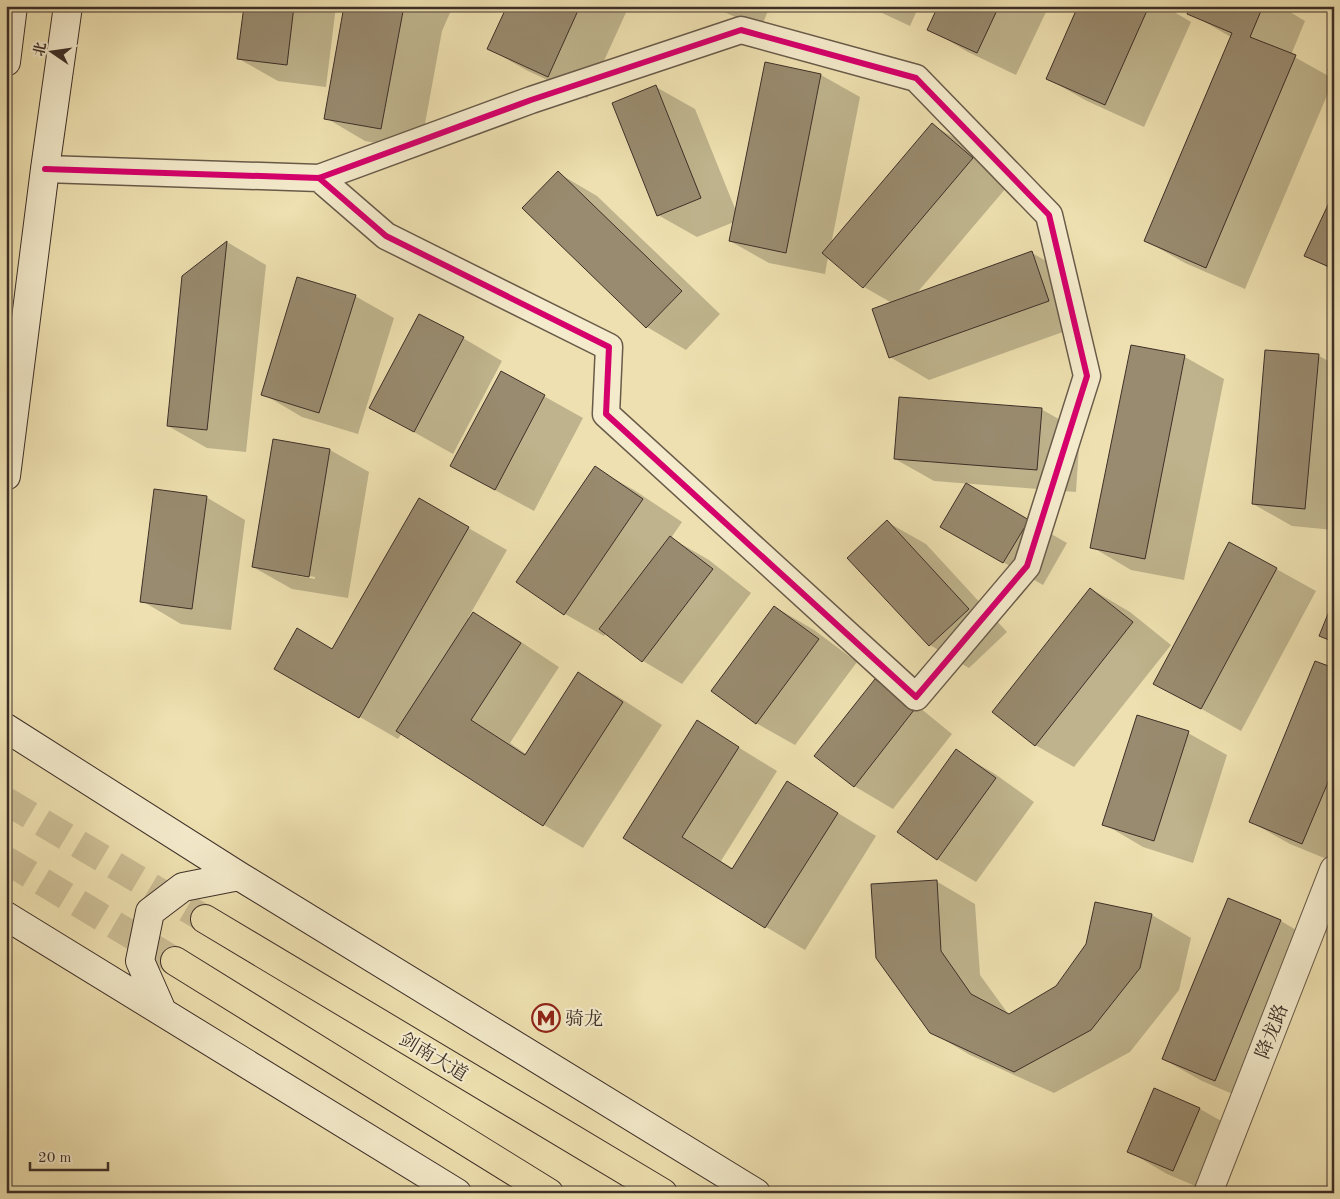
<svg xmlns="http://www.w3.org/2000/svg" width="1340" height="1199" font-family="'Old Standard TT','Noto Serif SC',serif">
  <rect width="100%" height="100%" fill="#eee0b0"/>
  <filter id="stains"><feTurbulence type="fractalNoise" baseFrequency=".004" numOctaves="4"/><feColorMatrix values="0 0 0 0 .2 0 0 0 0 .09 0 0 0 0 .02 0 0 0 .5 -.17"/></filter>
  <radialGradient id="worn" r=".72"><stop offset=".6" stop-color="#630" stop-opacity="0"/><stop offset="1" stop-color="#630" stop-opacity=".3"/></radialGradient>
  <path fill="#0003" fill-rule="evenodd" d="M245,6H336L326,87L278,81L239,59Z
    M345,6H453L442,31L420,151L365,141L326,118Z
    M509,6H629L587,98L528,71L489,49Z
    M710,6H770L761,28Z
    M867,6H919L910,26Z
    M940,6H1037L1046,12L1016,75L968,52L929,29Z
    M1080,6H1164L1191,22L1144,127L1087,101L1048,79Z
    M1192,6H1280L1305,21L1291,55L1334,79L1245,289L1185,263L1146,241L1231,37L1189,13Z
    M821,75L860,97L831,245L932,125L971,147L1012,181L916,294L1032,253L1071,275L1088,323L929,380L890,357L892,303L864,287L828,257L825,274L769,263L730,241L734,222L697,237L658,215L656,87L695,109L736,211Z
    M558,173L597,196L720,314L686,350L647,327L524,208Z
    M1334,195V271L1306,255Z
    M227,242L266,265L246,452L207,448L168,426L183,276Z
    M355,296L394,318L358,434L302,417L263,394Z
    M463,338L502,361L453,454L371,408Z
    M1319,356L1334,364V530L1292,526L1253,504Z
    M1185,357L1224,379L1184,580L1131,570L1092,547Z
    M501,372L583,418L534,511L491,488Z
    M1041,409L1080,431L1076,492L934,481L895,459Z
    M330,450L369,472L348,598L292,589L253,567ZM293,573L315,577V579L293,575Z
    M595,468L634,490L682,522L671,538L709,560L751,593L682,684L643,661L606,633L604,636L565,614L518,582Z
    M966,485L1067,543L1043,585L942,527Z
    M206,497L245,520L231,630L181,624L142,601Z
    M419,500L507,550L468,618L470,619L473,614L512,636L559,667L510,743L526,754L578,674L617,696L662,725L583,848L544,825L402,733L398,739L275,668L333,650Z
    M887,522L926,544L1007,632L969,668L930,645Z
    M1229,543L1316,591L1241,731L1155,683Z
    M1091,589L1130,612L1171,645L1074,767L1035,745Z
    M775,607L814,630L857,662L795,745L756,723Z
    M1334,670V862L1290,844L1251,822Z
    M875,680L914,703L952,734L893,809L854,786Z
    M697,722L777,771L721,861L734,869L788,783L876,836L805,950L766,927L624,837Z
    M1188,733L1227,755L1193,863L1143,847L1104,824Z
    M956,751L995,774L1034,802L976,882L937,859Z
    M936,881L975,904L980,975L1009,1015L1057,987L1087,944L1096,903L1152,915L1191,938L1179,990L1130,1052L1054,1093L970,1055L931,1032Z
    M1228,900L1281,921L1320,944L1254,1103L1202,1081L1163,1059Z
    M1200,1109L1239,1131L1212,1193L1167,1174L1128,1151Z"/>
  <path fill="#998b6f" stroke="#3d2f28" d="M244,6H294L287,65L237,59Z
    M344,6H404L381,129L324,119Z
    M507,6H580L548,77L487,49Z
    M938,6H999L977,53L927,30Z
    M1078,6H1149L1105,105L1046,79Z
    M1190,6H1263L1250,37L1296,55L1206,268L1144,241L1232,33L1187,14Z
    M1334,56V72L1328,70Z
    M765,62L821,74L786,253L729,241Z
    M656,85L701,198L657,216L612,103Z
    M932,123L973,158L863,288L822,253Z
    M558,171L682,291L646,328L522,208Z
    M1334,192V269L1304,256Z
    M227,241L207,430L167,426L182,276Z
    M1032,251L1049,301L889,358L872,309Z
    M297,277L356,295L319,413L261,395Z
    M419,314L464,337L414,432L369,408Z
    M1131,345L1185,355L1145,559L1090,548Z
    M1265,350L1319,354L1305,509L1252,504Z
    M501,371L545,395L495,490L450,466Z
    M899,397L1042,408L1037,470L894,459Z
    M273,439L330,449L309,577L252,567Z
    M595,466L643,499L564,615L516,582Z
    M966,483L1029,520L1003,563L940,527Z
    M154,489L207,496L192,609L140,602Z
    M419,498L469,527L359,718L274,669L297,628L332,649Z
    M887,520L969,609L929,646L847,558Z
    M670,536L713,569L642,662L599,629Z
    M1229,542L1277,568L1201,709L1153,684Z
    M1090,588L1133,622L1035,746L992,712Z
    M1334,599V642L1319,636Z
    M774,606L819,639L756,724L711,691Z
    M473,612L521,643L471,720L525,755L578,672L623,702L543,826L396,731Z
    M1315,661L1334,668V768L1302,844L1249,822Z
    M875,679L914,710L854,787L814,756Z
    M1137,715L1189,731L1154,841L1102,825Z
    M697,720L739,747L682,837L732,869L787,781L838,813L765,928L623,838Z
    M956,749L996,778L937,860L897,832Z
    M937,880L941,951L971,994L1009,1014L1056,986L1086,944L1095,902L1152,914L1140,968L1091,1030L1014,1072L930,1033L876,958L871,884Z
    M1228,898L1281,920L1215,1081L1162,1059Z
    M1154,1088L1200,1108L1173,1171L1127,1152Z
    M1334,1171V1193H1325Z"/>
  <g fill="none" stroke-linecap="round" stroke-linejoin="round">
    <path stroke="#cbbd95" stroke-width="28" stroke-dasharray="28 14" stroke-linecap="butt" d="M6,801L205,919
      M6,860L175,961"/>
    <defs>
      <path id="minor" d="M45,169L319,178L531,100L741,30L916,78L1049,215L1087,376L1027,566L916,697L606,414L609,347L386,236L319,178"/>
      <path id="tertiary" d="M1208,1193L1334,870"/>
      <path id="secondary" d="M6,62L13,6
        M6,476L45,169L68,6
        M6,728L239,876L756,1193
        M6,916L457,1193
        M162,1011L140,961L150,912L183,887L239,876"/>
      <path id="trunk" d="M205,919L663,1193
        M175,961L549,1193"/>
    </defs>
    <use href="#minor" stroke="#695b4a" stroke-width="29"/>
    <use href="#tertiary" stroke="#695b4a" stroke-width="30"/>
    <use href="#secondary" stroke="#3d2f28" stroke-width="30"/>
    <use href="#trunk" stroke="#3d2f28" stroke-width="30"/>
    <use href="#minor" stroke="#f4ebcc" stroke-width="26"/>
    <use href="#tertiary" stroke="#f4ebcc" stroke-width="28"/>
    <use href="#secondary" stroke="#f4ebcc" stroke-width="28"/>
    <use href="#trunk" stroke="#eee0b0" stroke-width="28"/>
    <defs>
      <path id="cycleway" d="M45,169L319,178L531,100L741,30L916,78L1049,215L1087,376L1027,566L916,697L606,414L609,347L386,236L319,178"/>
    </defs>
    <use href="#cycleway" stroke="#f4ebcc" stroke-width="9"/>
    <use href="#cycleway" stroke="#d6006c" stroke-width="6"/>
  </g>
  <defs>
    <symbol id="metro-ring" viewBox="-11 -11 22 22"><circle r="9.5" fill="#f4ebcc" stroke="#8f2418" stroke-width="1.5"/><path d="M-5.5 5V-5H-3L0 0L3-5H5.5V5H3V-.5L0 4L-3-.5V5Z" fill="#8f2418"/></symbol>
  </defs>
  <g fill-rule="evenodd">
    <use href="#metro-ring" x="530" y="1002" width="32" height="32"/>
  </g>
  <g text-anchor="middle" stroke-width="4.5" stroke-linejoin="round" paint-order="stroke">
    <g font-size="19" fill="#3d2f28" stroke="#f4ebcc" text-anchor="start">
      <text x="565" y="1025">骑龙</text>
    </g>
    <g font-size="19" fill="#3d2f28" stroke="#f4ebcc">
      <text transform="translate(1271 1031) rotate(-69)" y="7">降龙路</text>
      <text transform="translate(434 1056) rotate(31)" y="7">剑南大道</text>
    </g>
  </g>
  <rect width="1340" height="1199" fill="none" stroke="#eee0b0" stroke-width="25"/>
  <rect x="8" y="8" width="1325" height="1184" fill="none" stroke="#3d2f28" stroke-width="2.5"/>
  <rect x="12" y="12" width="1315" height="1174" fill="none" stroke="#3d2f28"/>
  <g transform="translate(52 52) rotate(283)" stroke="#f4ebcc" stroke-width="4" paint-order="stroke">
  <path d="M0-4L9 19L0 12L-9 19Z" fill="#3d2f28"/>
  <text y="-8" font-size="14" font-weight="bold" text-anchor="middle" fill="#3d2f28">北</text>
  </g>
  <path d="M30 1162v8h78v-8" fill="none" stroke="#3d2f28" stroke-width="2.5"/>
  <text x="38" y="1162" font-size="15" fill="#3d2f28" stroke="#f4ebcc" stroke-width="4" paint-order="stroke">20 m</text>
  <rect width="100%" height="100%" filter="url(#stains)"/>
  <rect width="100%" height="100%" fill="url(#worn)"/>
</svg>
